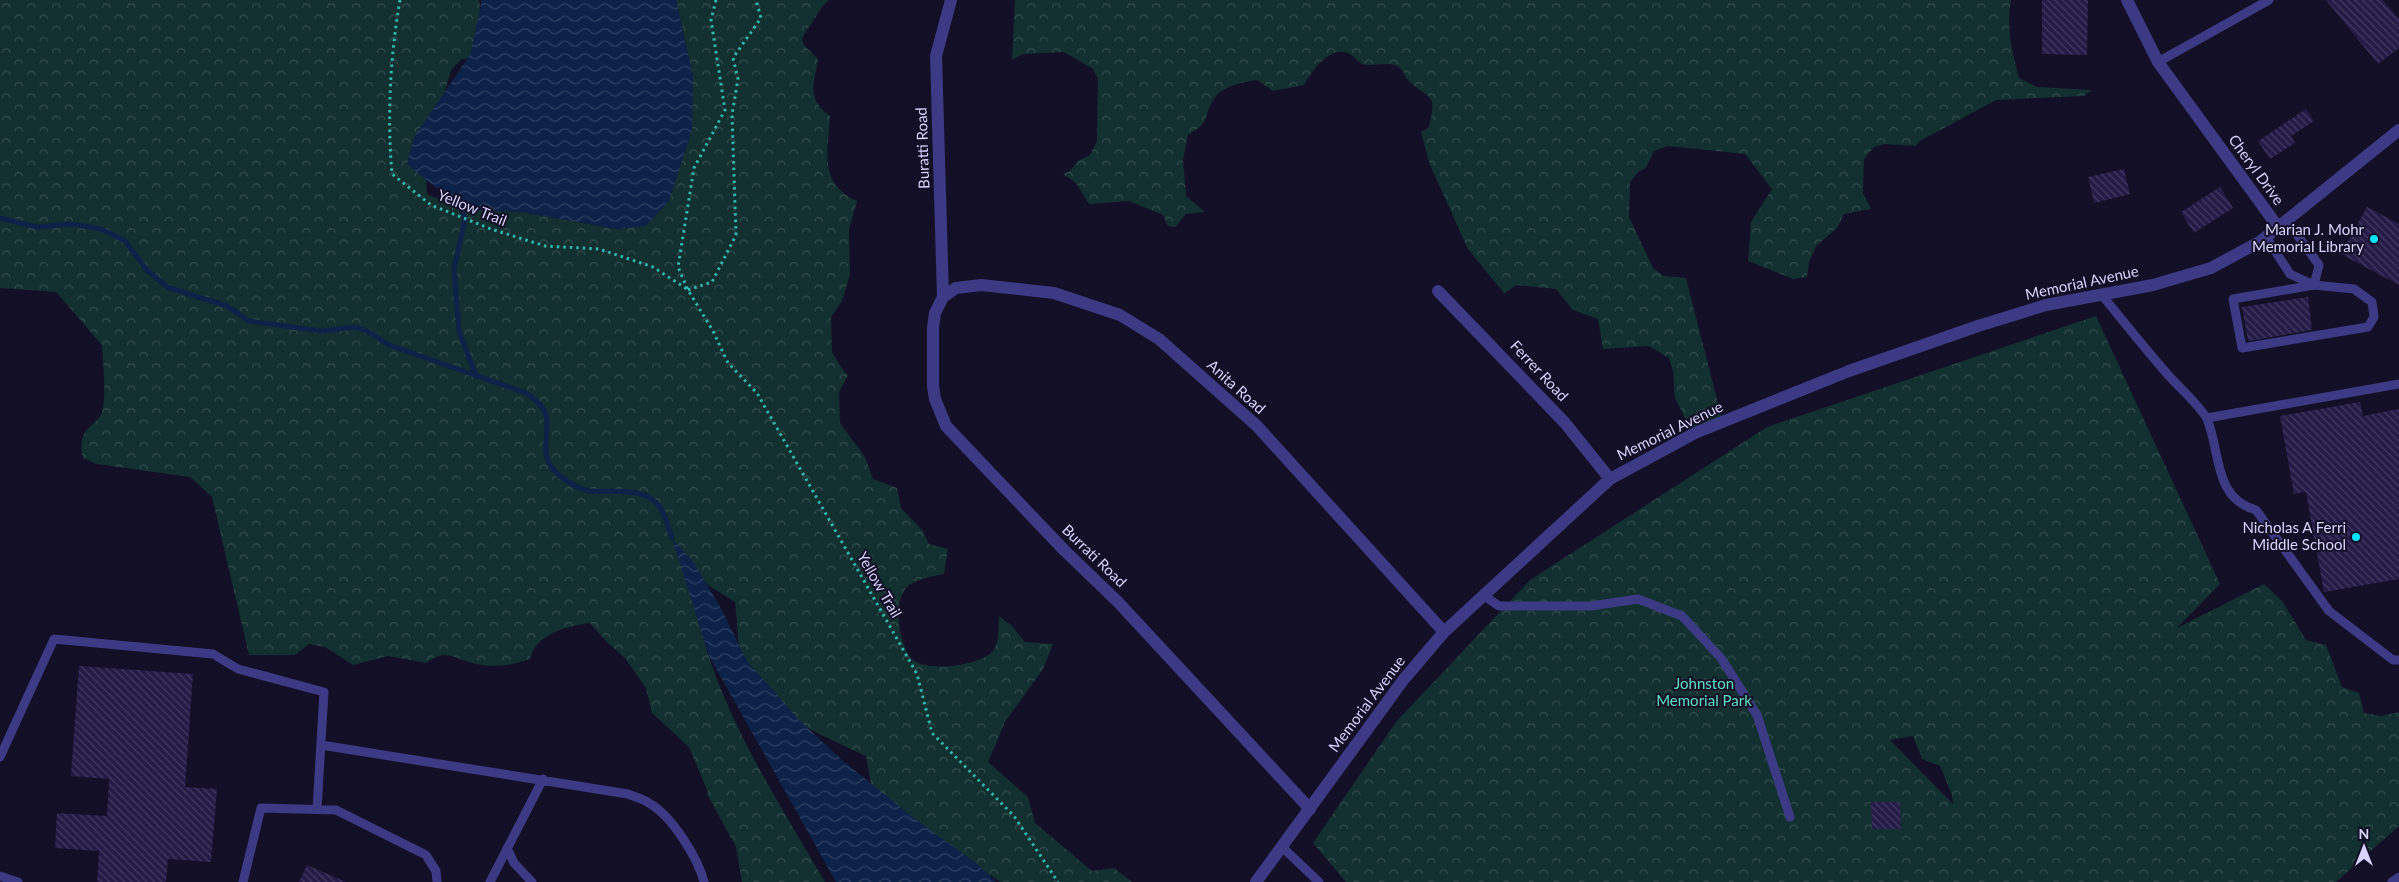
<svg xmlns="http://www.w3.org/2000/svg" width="2399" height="882" font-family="Lato,sans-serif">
  <defs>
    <pattern id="forest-crowns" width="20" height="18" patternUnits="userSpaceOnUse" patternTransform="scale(1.25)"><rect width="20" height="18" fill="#12302f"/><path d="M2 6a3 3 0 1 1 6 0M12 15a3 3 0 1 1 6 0" fill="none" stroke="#344d4e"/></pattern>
    <pattern id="water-waves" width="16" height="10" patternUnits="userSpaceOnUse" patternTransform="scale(1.25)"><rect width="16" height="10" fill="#0c2248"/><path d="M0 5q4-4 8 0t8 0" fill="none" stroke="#2f4163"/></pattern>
    <pattern id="building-back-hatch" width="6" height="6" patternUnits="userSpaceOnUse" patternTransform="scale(1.25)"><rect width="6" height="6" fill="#241b47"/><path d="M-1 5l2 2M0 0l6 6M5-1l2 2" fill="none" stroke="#433b63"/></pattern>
  </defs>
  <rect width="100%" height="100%" fill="#130f26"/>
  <path fill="url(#forest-crowns)" fill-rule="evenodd" d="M0,0H479L486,56L462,59L451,70L425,160L427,194L462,209L521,212L617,229L627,227L693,76L676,0H829L822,7L802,38L804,45L818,59C814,85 806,98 830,116C828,152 818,183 857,201L849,230L850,274L842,301L831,317L832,352L842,369L848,375L839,392L840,423L865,457L873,479L897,488L901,508L923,531L929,544L948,549L944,574C933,576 917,579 908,586C892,599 899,644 911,658C925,673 976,666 991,653C1000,645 998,627 999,616L1012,626L1025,642L1053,644L1043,669L1005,722L988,762L1028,797L1035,823L1092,871L1114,868L1132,882H1001L904,822L872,788L866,756C821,735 766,714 744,667C738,655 737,617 735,602L695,577C697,594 697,613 701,630C724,719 779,803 825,882H742L736,847L707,794L708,792L689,747L652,713L646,688L625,658L608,643L590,623C568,626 535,634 530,659C514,665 494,668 477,664C455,660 447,647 426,663L388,656L353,665L325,647L309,644L295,655H249L212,497L190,477L97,464L83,458C75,424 101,427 103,408C106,387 103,365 102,345L56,292L0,288Z
    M1015,0H2011C2006,27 2012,52 2019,78L2037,87L2092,90L2084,96L1996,100L1920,141L1916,146L1884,144L1874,147L1864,159L1863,193L1871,209L1844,214L1837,228L1816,246L1809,262L1807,277L1793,279L1748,261L1751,222L1772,189L1745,154L1668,146L1654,151L1646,168L1638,172L1630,182L1629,217L1653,268L1664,276L1686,278L1722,419L1692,432L1675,398L1673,371L1669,358L1649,346L1603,349L1598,319L1573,310L1556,289L1516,285L1504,294L1503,292L1468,249L1430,165L1421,132L1429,127C1437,91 1431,102 1409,81C1404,77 1404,69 1397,66C1388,61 1373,67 1362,64C1358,62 1355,57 1350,54C1331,44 1312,70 1304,85L1273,91L1257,80C1243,82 1222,86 1214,99C1201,119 1213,120 1188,135L1183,160L1186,196L1205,212L1186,214L1175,227L1168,226L1163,215L1129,201L1089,204L1076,183L1063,174L1070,171L1078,161L1090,155L1097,141L1098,79L1093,69L1064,52L1023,54L1012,60Z
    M2096,316L2220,584L2177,628L2264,584L2282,601L2306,640L2326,645L2342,687L2359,693L2364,713L2381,716L2399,712V826L2336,882H1346L1313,843L1396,722L1530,580L1767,427ZM1913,736L1922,759L1940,766L1952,795L1953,804L1890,740Z"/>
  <path fill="url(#water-waves)" d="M482,0H676L693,76L692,130L669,201L646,226L617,229L521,212L462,209L407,164L414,137L470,55Z
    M672,538L695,564L722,610L747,661L799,720L842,760L915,819L976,863L996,882H836L709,656Z"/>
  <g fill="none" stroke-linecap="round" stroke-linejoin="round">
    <path stroke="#0c2248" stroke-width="5" d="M462,209L465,219L454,269L459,331L476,376
      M0,218L37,227L72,224L101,229L125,241L147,270L167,287L227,306L249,321L321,331L355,327L367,331L389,345L526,393C533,398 542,404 545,412C553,434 534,455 560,476C569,483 579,489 590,491C612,493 644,486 659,506C666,515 668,528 672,538"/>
  </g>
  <path fill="url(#building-back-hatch)" d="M2042,0H2088L2087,55L2042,54Z
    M2326,0H2383L2399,19V48L2378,64Z
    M2306,109L2314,121L2291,136L2295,143L2270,159L2258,141Z
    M2124,169L2130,194L2094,203L2088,177Z
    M2220,187L2233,208L2194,233L2181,212Z
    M2367,207L2399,224V285L2341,254Z
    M2308,297L2312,330L2248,341L2242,307Z
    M2360,402L2363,416L2399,409V579L2324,592L2306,492L2294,494L2280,416Z
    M79,666L193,674L185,787L217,789L211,862L168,859L166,882H97L99,851L55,848L57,813L107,816L109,779L71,776Z
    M1871,802H1900L1901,829H1872Z
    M307,865L346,882H299Z"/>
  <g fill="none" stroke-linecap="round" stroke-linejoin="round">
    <path stroke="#2fb8b0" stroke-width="3" stroke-dasharray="2.5 4" stroke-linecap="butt" d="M400,0C390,58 387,116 392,174L431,205L491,229L545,246L599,249L653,267L687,289
      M716,0L711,20L725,110L694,168L678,267L688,290L713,331L728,363L757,393L917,674L932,733L1014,816L1058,882
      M688,290L712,282L736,235L732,115L738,79L733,58L761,18L756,0"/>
    <path stroke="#3d3a85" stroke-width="9" d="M2158,62L2269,0
      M2266,237L2290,274L2314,285L2319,265L2287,221
      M2314,285L2354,289L2372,302L2374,317L2368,327L2242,348L2233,299Z
      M2101,294C2124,322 2146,350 2169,376C2178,386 2203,409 2207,419C2221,452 2213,498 2256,510L2329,611L2393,660H2399
      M2207,418L2399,384
      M1483,595L1499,606H1591L1638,599L1682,616L1721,658L1757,715L1790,817
      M321,745L628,794C635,797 643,799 649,803C672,816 698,858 704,882
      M0,757L54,639L213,654L238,669L324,692L317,809
      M1282,847L1319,882
      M507,848L514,863L532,882
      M0,876L18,882
      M243,882L261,808L336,810L426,855L436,871L437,882
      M490,882L543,779
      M2392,882L2399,877"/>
    <path stroke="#3d3a85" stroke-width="12" d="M2127,0L2158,62L2278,227
      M1438,291L1565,423L1610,479
      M943,297L936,56L951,0
      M1310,809L1118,602L1064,550L946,426L935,399L933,386V328L935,313L943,297L956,288L981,285L1054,293L1120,315L1159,339L1257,426L1444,632
      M1256,882L1404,679L1444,632L1610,479L1695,433L1849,371L1978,326L2046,305L2153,285L2211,268L2261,241L2399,130"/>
  </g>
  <g fill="#00e5ff" stroke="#130f26" stroke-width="2">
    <circle cx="2374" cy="239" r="5"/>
    <circle cx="2356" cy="537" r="5"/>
  </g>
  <g text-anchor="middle" stroke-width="4" stroke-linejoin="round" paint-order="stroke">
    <g font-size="15" fill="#d9d4ff" stroke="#130f26">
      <text transform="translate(923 148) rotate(-92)" y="5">Buratti Road</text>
      <text transform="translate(2256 170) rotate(54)" y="5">Cheryl Drive</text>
      <text transform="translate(472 208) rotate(22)" y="5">Yellow Trail</text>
      <text transform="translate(2082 283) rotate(-12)" y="5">Memorial Avenue</text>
      <text transform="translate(1539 371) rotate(47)" y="5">Ferrer Road</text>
      <text transform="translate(1236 387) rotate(42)" y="5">Anita Road</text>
      <text transform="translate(1670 431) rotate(-26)" y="5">Memorial Avenue</text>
      <text transform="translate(1094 556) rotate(44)" y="5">Burrati Road</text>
      <text transform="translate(879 585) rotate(60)" y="5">Yellow Trail</text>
      <text transform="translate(1367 704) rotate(-53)" y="5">Memorial Avenue</text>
    </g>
    <g font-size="15" fill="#d9d4ff" stroke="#130f26" text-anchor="end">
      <text x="2364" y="235">Marian J. Mohr<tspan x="2364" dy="17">Memorial Library</tspan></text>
      <text x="2346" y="533">Nicholas A Ferri<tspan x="2346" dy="17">Middle School</tspan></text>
    </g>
    <g font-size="15" fill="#5fe0c0" stroke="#130f26">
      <text x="1704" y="689">Johnston<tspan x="1704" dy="17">Memorial Park</tspan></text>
    </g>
  </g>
  <g transform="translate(2364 847)" stroke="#130f26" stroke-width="4" paint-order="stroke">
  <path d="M0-4L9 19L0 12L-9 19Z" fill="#d9d4ff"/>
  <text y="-8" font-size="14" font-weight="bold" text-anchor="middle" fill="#d9d4ff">N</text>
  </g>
</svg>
